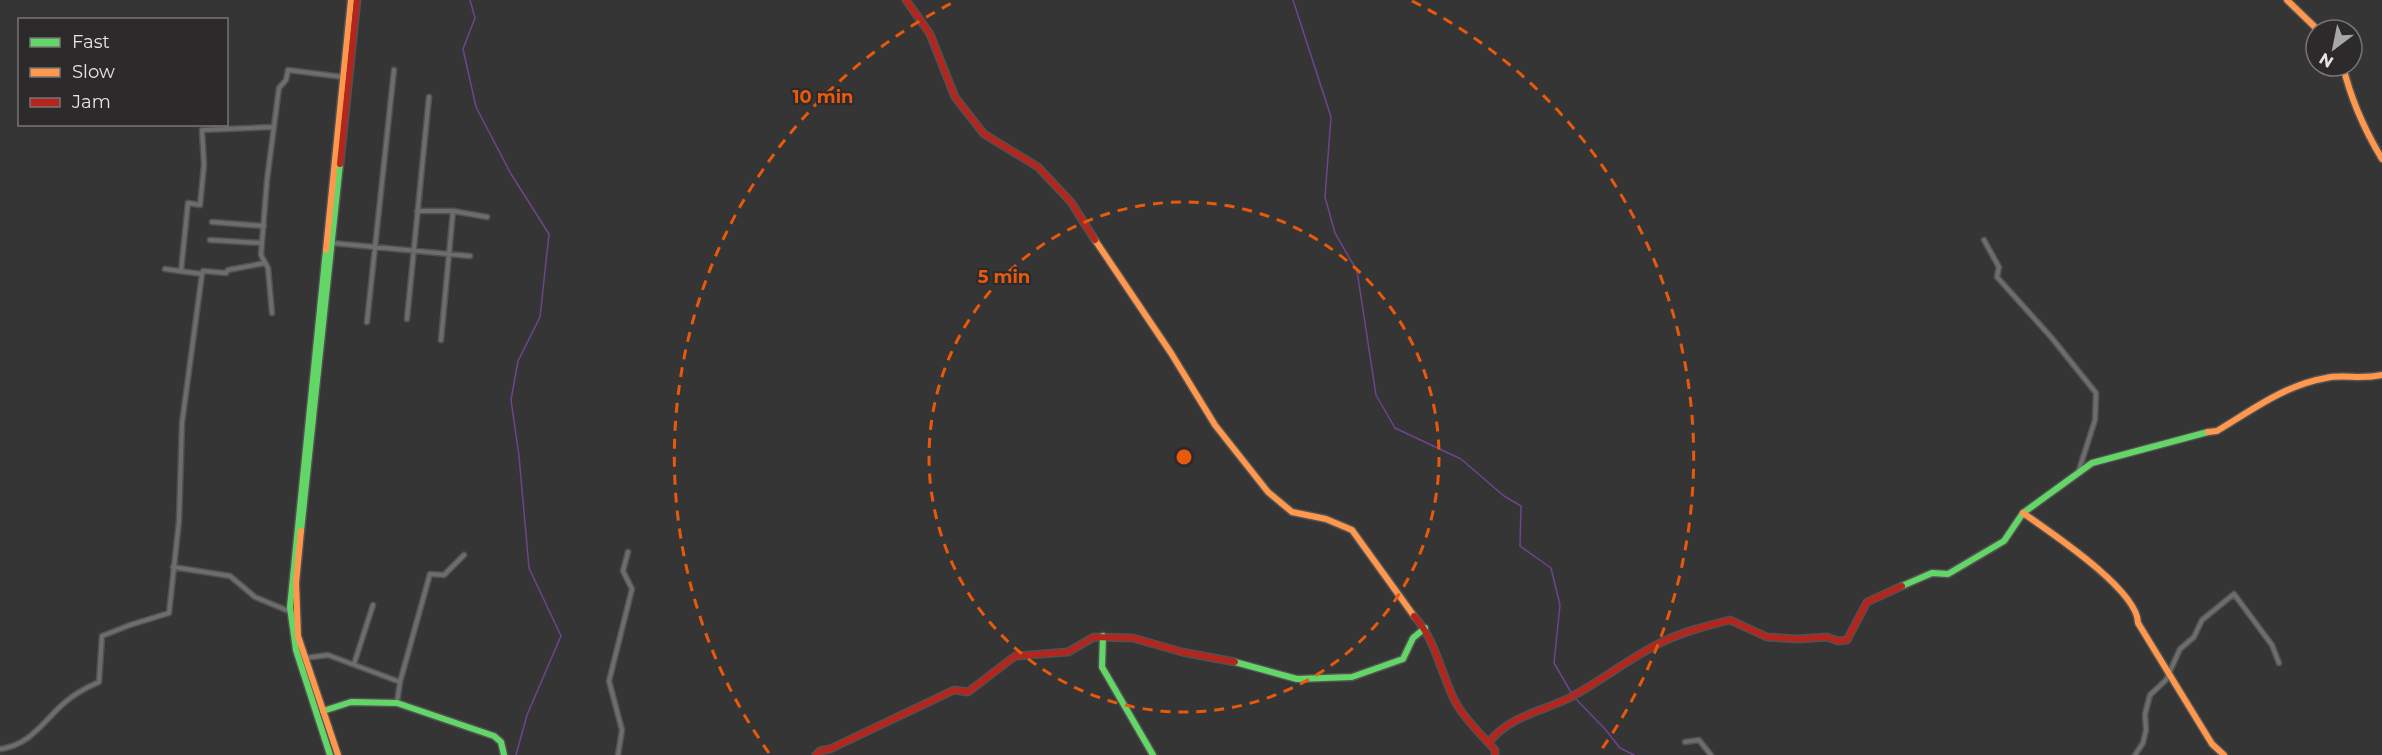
<svg xmlns="http://www.w3.org/2000/svg" width="2382" height="755" font-family="Montserrat,sans-serif">
  <rect width="100%" height="100%" fill="#363535"/>
  <g fill="none" stroke-linecap="round" stroke-linejoin="round">
    <path stroke="#6e458c" stroke-width="1.5" d="M470,0L475,18L463,49L476,107L511,174L549,234L540,317L518,361L511,400L519,456L529,568L561,636L527,715L516,755
      M1293,0L1331,117L1325,197L1335,233L1357,271L1376,395L1395,428L1461,459L1504,496L1521,506L1520,546L1551,568L1560,605L1554,663L1572,694
      M1575,698L1605,729L1620,748L1634,755"/>
    <defs>
      <path id="street" d="M417,211H453L487,217
        M212,222L264,226
        M210,240L262,243
        M1984,240L1999,267L1997,277L2051,337L2096,393L2095,420L2079,470
        M332,243L470,256
        M165,269L202,274
        M181,271L188,203L200,205L204,165L202,130L273,127
        M272,313L268,268L261,255L267,180L279,88L286,80L288,70L343,77
        M407,319L429,97
        M367,322L394,70
        M441,340L453,211
        M173,567L230,576L255,597L291,612
        M305,658L328,655L400,682
        M354,664L373,605
        M397,703L400,682L430,574L444,575L464,555
        M1685,742L1699,740L1711,755
        M0,749C30,745 42,723 63,704C74,694 85,688 99,682L102,636L130,625L169,613L179,521L182,423L202,274L203,271L226,273L228,270L265,263
        M618,755L622,730L609,681L632,589L623,571L628,552
        M2135,755L2143,743L2146,730L2145,714L2150,695L2166,680L2180,649L2194,637L2202,620L2234,594L2272,645L2279,663"/>
      <path id="fast" d="M326,250L290,607L296,650L330,755
        M301,531L340,164
        M1902,586L1932,573L1948,574L2004,541L2023,513L2092,463L2208,432
        M1103,636L1102,667L1153,755
        M1235,662L1297,679L1352,677L1403,659L1413,638L1425,628
        M323,711L351,702L397,703L494,736L501,742L504,755"/>
      <path id="slow" d="M2287,0L2318,30
        M2343,66C2351,100 2364,129 2382,159
        M1095,240L1171,353L1215,425L1268,492L1292,512L1326,519L1352,530L1414,616
        M326,250L351,0
        M2208,432L2217,431C2252,410 2285,385 2326,378C2344,374 2360,380 2382,375
        M2023,513C2050,532 2138,590 2138,623L2212,744L2224,755
        M301,531L296,583L298,636L338,755"/>
      <path id="jam" d="M906,0L930,34L955,97L984,134L1038,167L1071,202L1095,240
        M340,164L357,0
        M1414,616C1434,638 1440,668 1452,695C1461,716 1480,733 1495,750V755
        M1489,742C1510,716 1540,712 1569,698C1600,682 1628,659 1660,643C1682,632 1706,626 1730,620L1767,637L1798,639L1827,637L1838,641L1847,640L1867,602L1902,586
        M816,755L820,751L830,749L954,690L968,692L1015,656L1068,652L1094,637L1133,638L1182,652L1235,662"/>
    </defs>
    <use href="#street" stroke="#525152" stroke-width="7"/>
    <use href="#fast" stroke="#525152" stroke-width="9"/>
    <use href="#slow" stroke="#525152" stroke-width="9"/>
    <use href="#jam" stroke="#525152" stroke-width="9"/>
    <use href="#street" stroke="#6e6d6d" stroke-width="4"/>
    <use href="#fast" stroke="#63d668" stroke-width="6"/>
    <use href="#slow" stroke="#ff974d" stroke-width="6"/>
    <use href="#jam" stroke="#b3261e" stroke-width="6"/>
  </g>
  <g fill="none" stroke="#e8590c" stroke-width="3" stroke-dasharray="10 8">
    <circle cx="1184" cy="457" r="255"/>
    <path d="M769 753A510 510 0 0 1 956 1M1412 1A510 510 0 0 1 1599 753"/>
  </g>
  <circle cx="1184" cy="457" r="9" fill="#e8590c" stroke="#2d2a2b" stroke-width="3"/>
  <g font-size="18" text-anchor="middle" font-weight="bold" fill="#e8590c" stroke="#2d2a2b" stroke-width="4.5" stroke-linejoin="round" paint-order="stroke">
    <text x="823" y="103">10 min</text>
    <text x="1004" y="283">5 min</text>
  </g>
  <rect x="18" y="18" width="210" height="108" fill="#2d2a2b" stroke="#777475" stroke-width="1.5"/>
  <rect x="30" y="38" width="30" height="9" fill="#63d668" stroke="#777475" stroke-width="1.5"/>
  <text x="72" y="48" font-size="18" fill="#e6e4e5">Fast</text>
  <rect x="30" y="68" width="30" height="9" fill="#ff974d" stroke="#777475" stroke-width="1.5"/>
  <text x="72" y="78" font-size="18" fill="#e6e4e5">Slow</text>
  <rect x="30" y="98" width="30" height="9" fill="#b3261e" stroke="#777475" stroke-width="1.5"/>
  <text x="72" y="108" font-size="18" fill="#e6e4e5">Jam</text>
  <g transform="translate(2334 48) rotate(212)"><circle r="28" fill="#2d2a2b" stroke="#777475" stroke-width="1.5"/>
  <path d="M0-4.5L10 22L0 15L-10 22Z" fill="#a8a7a7"/>
  <text y="-9" font-size="16" font-weight="bold" text-anchor="middle" fill="#e6e4e5">N</text>
  </g>
</svg>
